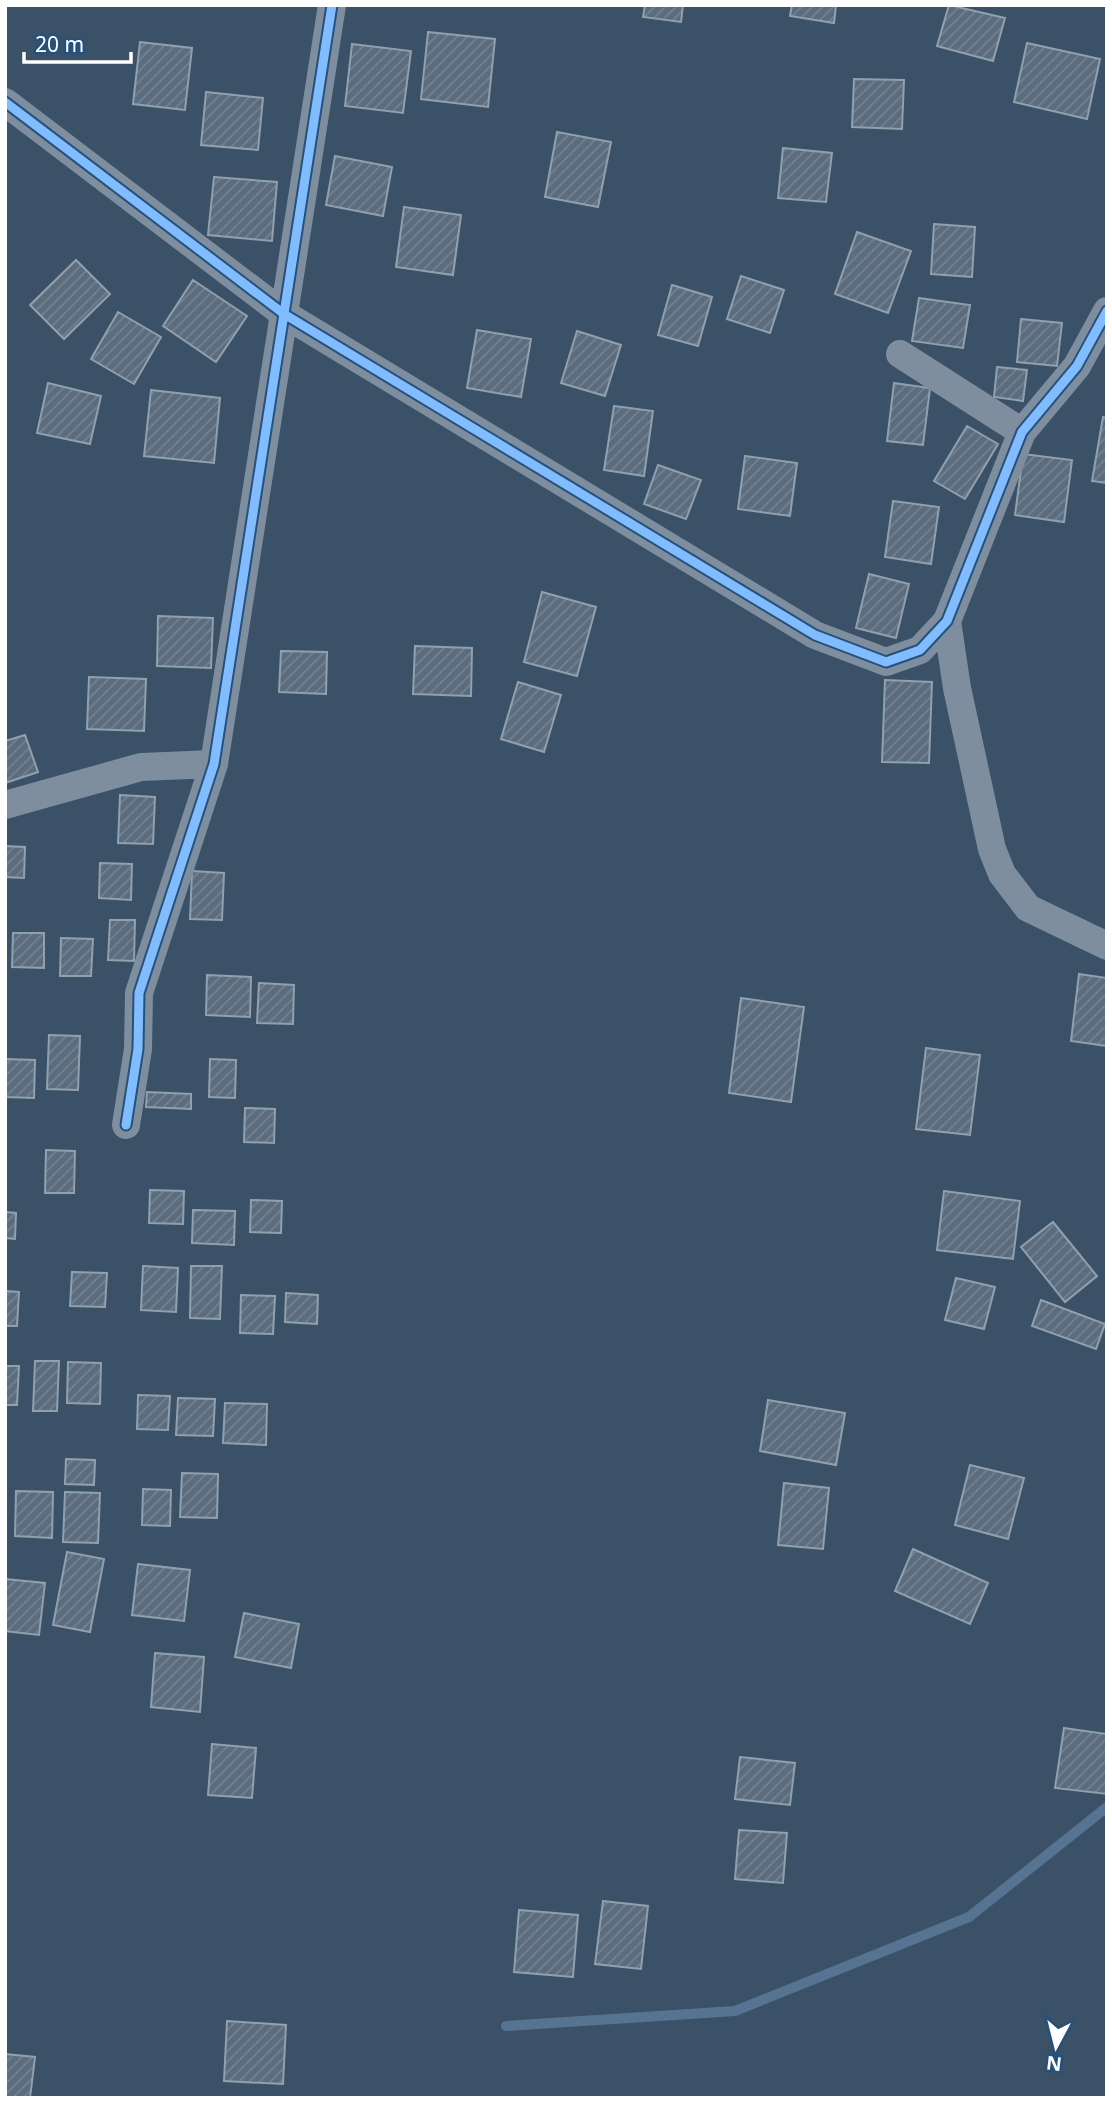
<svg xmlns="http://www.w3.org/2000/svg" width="1112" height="2103" font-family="'Noto Sans',sans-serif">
  <defs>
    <pattern id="building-hatch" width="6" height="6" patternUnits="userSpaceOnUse" patternTransform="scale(1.75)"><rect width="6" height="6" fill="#5a6c7e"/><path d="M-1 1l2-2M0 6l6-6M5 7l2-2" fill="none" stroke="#738291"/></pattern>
  </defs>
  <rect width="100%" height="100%" fill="#3a5167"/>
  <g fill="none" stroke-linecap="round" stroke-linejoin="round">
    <path stroke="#567492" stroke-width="10" d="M506,2026L735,2011L969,1917L1107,1807"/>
  </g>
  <path fill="url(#building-hatch)" stroke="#91a0ad" stroke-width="2" d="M645,5H683L681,22L643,17Z
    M792,5H836L834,23L790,16Z
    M949,5L1005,18L993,61L937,46Z
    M428,32L495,39L488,107L421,99Z
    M140,42L192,48L185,110L133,104Z
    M1027,43L1100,59L1087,119L1014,102Z
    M352,44L411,51L403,113L345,106Z
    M854,79L904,80L902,129L852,127Z
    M206,92L263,98L258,150L201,145Z
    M557,132L611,142L598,207L545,197Z
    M783,148L832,153L826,202L778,198Z
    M335,156L392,167L383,216L326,205Z
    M214,177L277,182L272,241L208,235Z
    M404,207L461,215L453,275L396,267Z
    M934,224L975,227L972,277L931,274Z
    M857,232L911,251L888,313L835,294Z
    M76,260L110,294L64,339L30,305Z
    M741,276L784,290L770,333L727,319Z
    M193,280L247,316L216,362L163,326Z
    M672,285L712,297L698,346L658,335Z
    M919,298L970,305L963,348L912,341Z
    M118,312L161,337L134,384L91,359Z
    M1021,319L1062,323L1057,366L1017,362Z
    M477,330L531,339L521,397L467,388Z
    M577,331L621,345L605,396L561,383Z
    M997,367L1027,370L1023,401L994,397Z
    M48,383L101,396L90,444L37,433Z
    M894,383L930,388L923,445L887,441Z
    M151,390L220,398L214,463L144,456Z
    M614,406L653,411L644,476L604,470Z
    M1103,417L1107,418V483L1092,481Z
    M967,426L998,444L965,499L934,481Z
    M1023,454L1072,460L1064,522L1015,515Z
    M745,456L797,463L790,516L738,509Z
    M658,465L701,480L686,519L644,504Z
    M893,501L939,507L931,564L885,557Z
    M869,574L909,584L896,638L856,628Z
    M542,592L596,607L577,676L524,662Z
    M158,616L213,618L211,668L157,666Z
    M415,646L472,648L471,696L413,694Z
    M281,651L327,652L326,694L279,692Z
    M89,677L146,679L144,731L87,729Z
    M885,680L932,682L929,763L882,762Z
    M518,682L561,695L544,752L501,739Z
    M25,735L38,772L5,783V741Z
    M120,795L155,797L153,844L118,843Z
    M5,846L25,847L24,878L5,877Z
    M100,863L132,864L131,900L99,898Z
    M192,871L224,873L222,920L190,919Z
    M110,920H135L134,961L108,960Z
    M13,933H44V968L12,967Z
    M61,938L93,939L91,976H60Z
    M1079,974L1107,978V1046L1071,1041Z
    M207,975L251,977L250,1017L206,1015Z
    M259,983L294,985L293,1024L257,1023Z
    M741,998L804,1007L791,1102L729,1093Z
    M49,1035L80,1036L78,1090L47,1089Z
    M926,1048L980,1055L970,1135L916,1129Z
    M5,1059L35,1060L34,1098L5,1097Z
    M210,1059L236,1060L235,1098L209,1097Z
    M147,1092L191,1094V1109L146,1107Z
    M245,1108L275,1109L274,1143L244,1142Z
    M46,1150L75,1151L74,1193H45Z
    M150,1190L184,1191L183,1224L149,1223Z
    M944,1191L1020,1201L1013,1259L937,1250Z
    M251,1200L282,1201L281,1233L250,1232Z
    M193,1210L235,1211L234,1245L192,1243Z
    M5,1212L16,1213L15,1239L5,1238Z
    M1053,1222L1097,1276L1065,1302L1021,1247Z
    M143,1266L178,1268L176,1312L141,1310Z
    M191,1266H222L220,1319L190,1318Z
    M72,1272L107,1273L105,1307L70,1306Z
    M956,1278L995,1287L984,1329L945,1320Z
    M5,1291L19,1292L17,1326H5Z
    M286,1293L318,1295L317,1324L285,1322Z
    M241,1295L275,1296L273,1334L240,1333Z
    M1041,1300L1105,1324L1096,1349L1032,1326Z
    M35,1361H59L57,1411H33Z
    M68,1362L101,1363L100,1404L67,1403Z
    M5,1366H19L17,1405H5Z
    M138,1395L170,1396L168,1430L137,1429Z
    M178,1398L215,1399L213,1436L176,1435Z
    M768,1400L845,1413L836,1465L760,1451Z
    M225,1403L267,1404L266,1445L223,1443Z
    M66,1459L95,1460L94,1485L65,1484Z
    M970,1465L1024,1478L1008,1539L955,1525Z
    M182,1473L218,1474L217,1518L180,1517Z
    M784,1483L829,1488L823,1549L778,1545Z
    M143,1489L171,1490L170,1526L142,1525Z
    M16,1491L53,1492L52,1538L15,1536Z
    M65,1492L100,1493L98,1543L63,1542Z
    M913,1549L988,1583L970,1624L895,1591Z
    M67,1552L104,1559L90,1632L53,1625Z
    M138,1564L190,1570L184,1621L132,1615Z
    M5,1579L45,1583L39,1635L5,1631Z
    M244,1613L299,1624L291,1668L235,1657Z
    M155,1653L204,1657L200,1712L151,1707Z
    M1064,1728L1107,1734V1794L1055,1788Z
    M212,1744L256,1748L252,1798L208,1795Z
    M740,1757L795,1763L790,1805L735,1799Z
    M739,1830L787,1833L783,1883L735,1879Z
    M603,1901L648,1906L641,1969L595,1964Z
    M519,1910L578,1915L573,1977L514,1972Z
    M227,2021L286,2025L283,2084L224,2081Z
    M5,2054L35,2057L30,2098H5Z"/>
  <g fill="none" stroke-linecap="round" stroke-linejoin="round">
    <path stroke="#7e8e9e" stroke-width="28" d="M5,102L284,314L815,635L886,662L920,650L947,621L1022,432L1077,366L1107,311
      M900,354L1022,432
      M947,621L957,688L992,849L1002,874L1028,908L1107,946
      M5,805L141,767L214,764
      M126,1125L138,1049L139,993L214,764L332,5"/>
    <defs>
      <path id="cycleway" d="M5,102L284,314L815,635L886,662L920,650L947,621L1022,432L1077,366L1107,311
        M126,1125L138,1049L139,993L214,764L332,5"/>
    </defs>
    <use href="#cycleway" stroke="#26517b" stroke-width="13"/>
    <use href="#cycleway" stroke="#80bcff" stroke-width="9"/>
  </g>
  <rect width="1112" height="2103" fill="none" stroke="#ffffff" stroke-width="14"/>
  <g transform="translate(1056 2047) rotate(187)" stroke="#26517b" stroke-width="5" paint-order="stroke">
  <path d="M0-5L12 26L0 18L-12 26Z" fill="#ffffff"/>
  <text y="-10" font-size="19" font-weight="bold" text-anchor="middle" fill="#ffffff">N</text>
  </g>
  <path d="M24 52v10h107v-10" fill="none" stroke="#ffffff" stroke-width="3.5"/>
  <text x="35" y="52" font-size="21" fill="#ffffff" stroke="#26517b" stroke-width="5" paint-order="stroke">20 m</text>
</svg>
